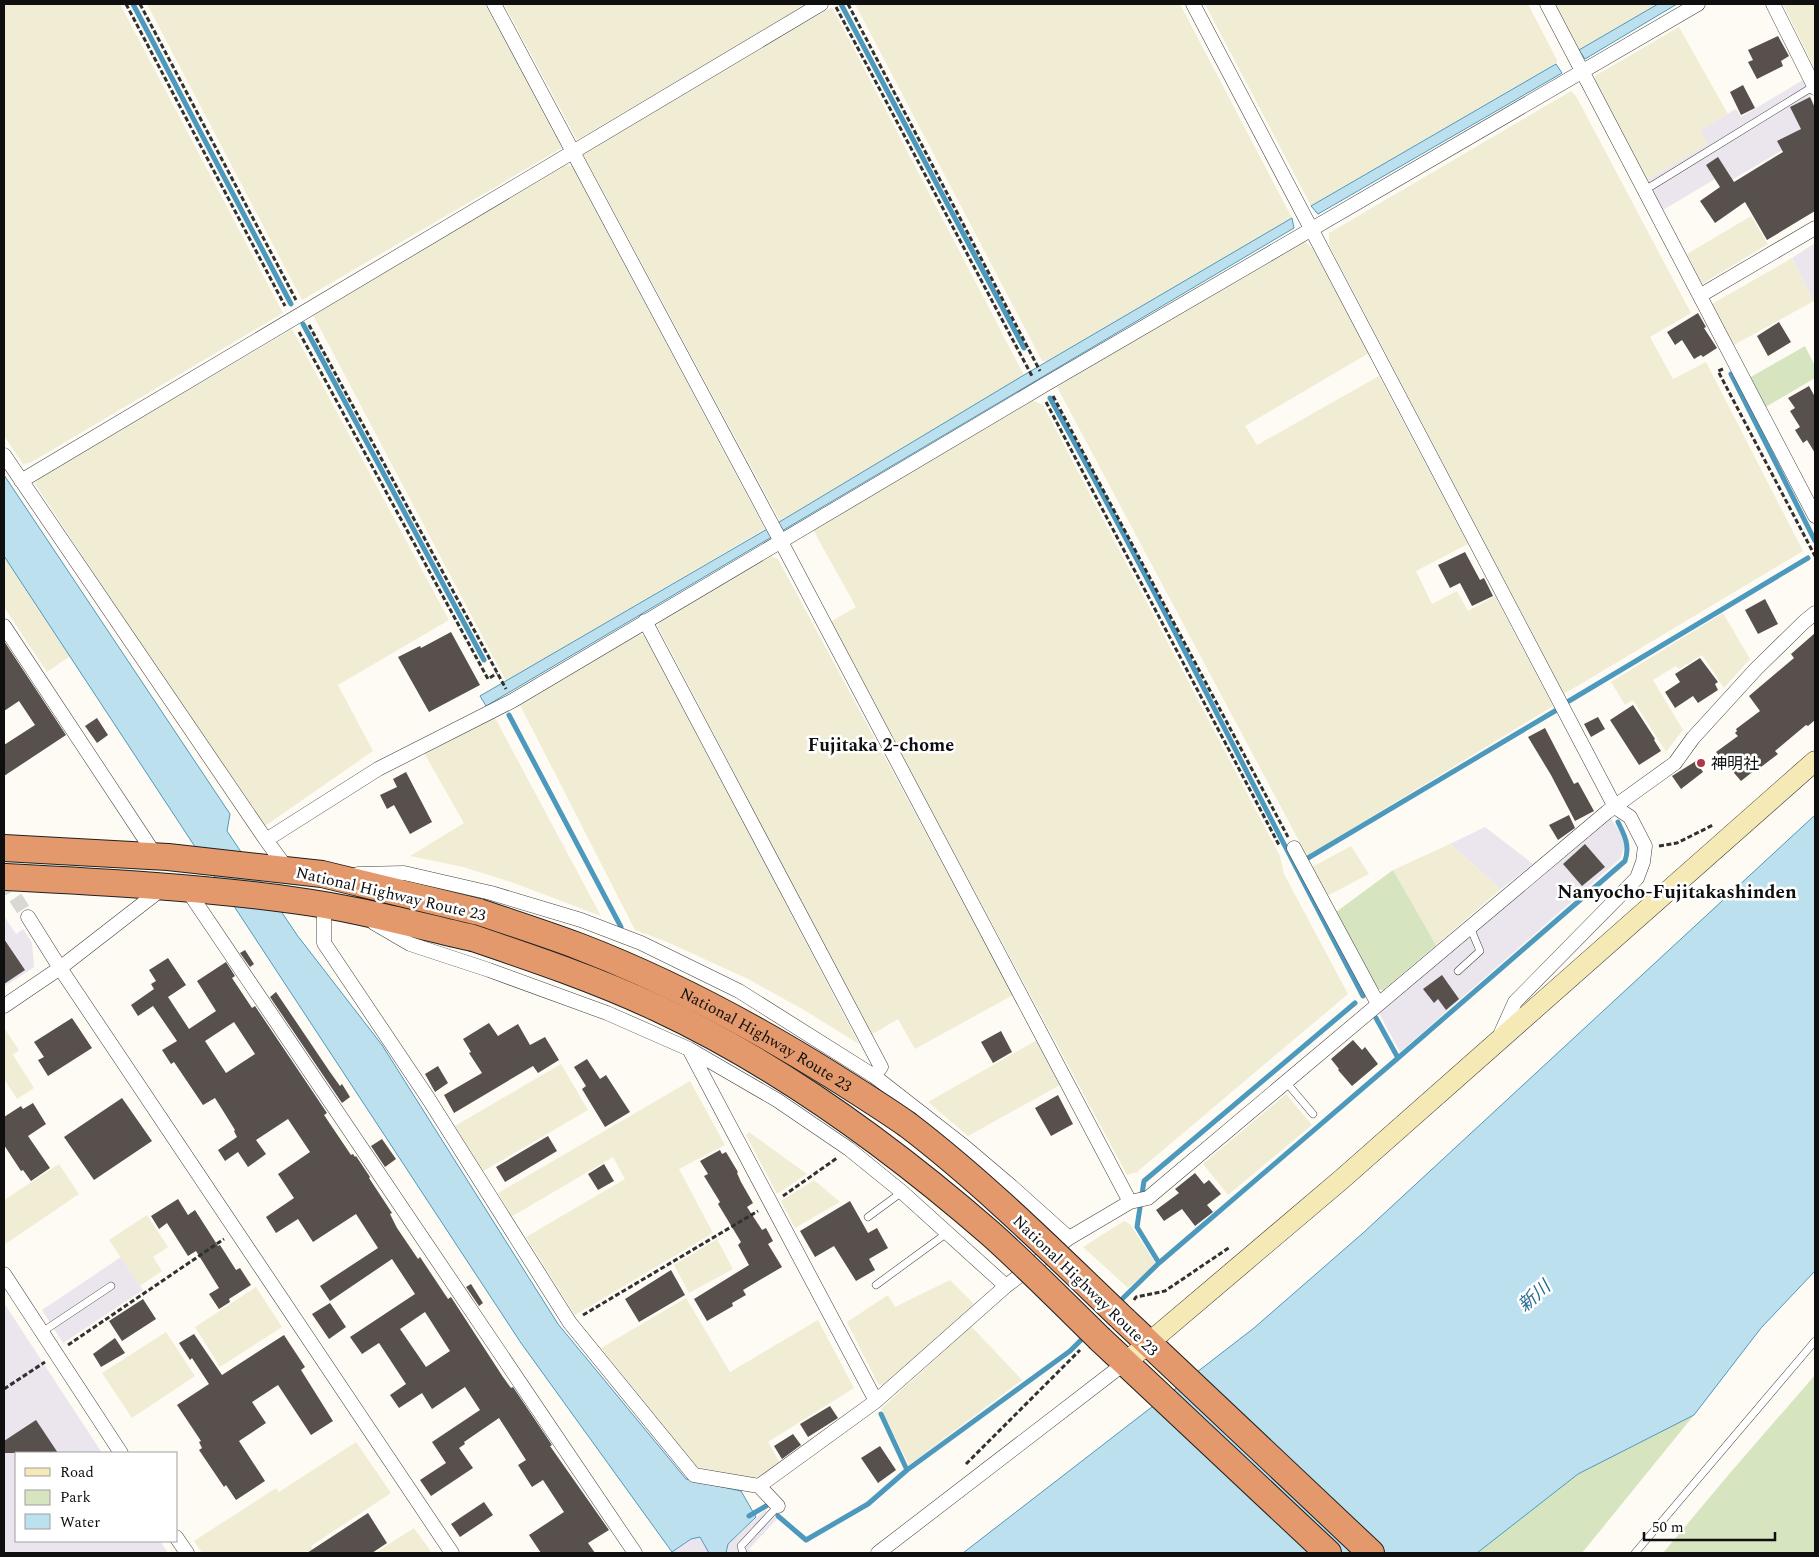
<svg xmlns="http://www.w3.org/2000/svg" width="1819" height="1557" font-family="Spectral,'Noto Sans JP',serif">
  <rect width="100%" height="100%" fill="#fdfbf3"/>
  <path fill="#ebe5ed" d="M1803,80L1815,105V131L1730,181L1725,173L1663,210L1647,180L1707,144L1700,130L1736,109L1741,117Z
    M1815,243V304L1792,258Z
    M1611,819L1620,831L1625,844L1621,858L1400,1052L1379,1013Z
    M1485,827L1533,864L1501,889L1450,844Z
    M4,916L16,934L23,929L32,943L34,967L4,987Z
    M121,1257L143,1290L63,1343L42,1310Z
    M4,1303L102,1453H16V1541H160L168,1553H4Z
    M765,1510L777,1519L749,1549L752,1553H726L728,1544Z
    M700,1537L709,1553H670L691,1539Z"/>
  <path fill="#f1edd5" d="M4,4H120L283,313L30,463L23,464L4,436Z
    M147,4H485L562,148L302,300Z
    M504,4H807L577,140Z
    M855,4H1180L1292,218L1048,362L1042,361Z
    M1205,4H1528L1557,60L1556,64L1311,206Z
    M1554,4H1658L1579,50Z
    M1783,4H1815V70L1812,63Z
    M832,7L1024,375L780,521L583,154Z
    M1679,27L1728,114L1700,130L1708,144L1647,180L1594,84L1595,76Z
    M1571,91L1576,96L1691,313L1650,337L1673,379L1706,362L1803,551L1564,694L1329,245V233Z
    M566,165L572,166L765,529L506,681L313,315Z
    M1751,216L1768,244L1702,284L1687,254Z
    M1302,239L1313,249L1369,353L1245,426L1257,445L1379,376L1468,544L1416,571L1432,604L1457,591L1468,611L1495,596L1553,706L1307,856L1057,387Z
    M1792,258L1814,301L1732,346L1710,305Z
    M292,329L449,620L338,685L373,751L262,828L35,484L39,478Z
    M1032,400L1043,405L1280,856L1284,874L1348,994L1137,1172L1127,1175L830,622L856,607L812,528Z
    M4,556L70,656L47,672L4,607Z
    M771,556L778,559L1013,995L915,1049L898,1019L871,1035L658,627L660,621Z
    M1723,613L1750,659L1724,688L1702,655L1679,669L1676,666L1653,680L1683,730L1666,752L1633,700L1625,705L1611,682Z
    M637,634L645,635L859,1044L804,1010L748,979L667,942L635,930L519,703Z
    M494,716L601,916L514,883L463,867L410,856L464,823L424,753Z
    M1450,844L1501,889L1436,945L1393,870Z
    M1351,846L1369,874L1327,896L1312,867Z
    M4,1028L19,1050L13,1055L34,1088L17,1099L4,1079Z
    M1037,1040L1060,1085L968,1136L928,1102Z
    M561,1064L588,1110L482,1172L455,1126Z
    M690,1081L725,1145L679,1169L713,1233L575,1315L526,1237L625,1179L613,1157L511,1217L498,1193Z
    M1286,1094L1312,1125L1228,1195L1203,1164Z
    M749,1132L807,1174L777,1194L746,1135Z
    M59,1164L79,1194L4,1245V1200Z
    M814,1180L840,1202L795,1228L781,1201Z
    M147,1215L168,1247L153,1257L162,1271L140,1286L109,1240Z
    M1124,1221L1130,1224L1156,1264L1128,1288L1083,1247Z
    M717,1239L733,1269L689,1293L674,1265Z
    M950,1280L978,1308L885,1386L878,1384L847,1322L888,1295L895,1307Z
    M256,1287L282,1327L220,1367L195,1327Z
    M686,1298L730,1372L818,1320L854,1388L768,1442L780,1463L757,1479L697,1467L601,1348Z
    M971,1326L1022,1380L909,1465L881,1409Z
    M166,1332L195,1376L132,1418L102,1373Z
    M356,1442L391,1493L311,1546L315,1553H202L194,1541L276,1488L279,1492Z
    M414,1528L432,1553H375Z"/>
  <path fill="#d6e5c0" d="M1805,346L1815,366V378L1764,408L1749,378Z
    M1393,870L1436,945L1383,990L1377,989L1336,912Z
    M1815,1375V1553H1663L1730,1473Z
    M1694,1415L1582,1553H1477L1578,1474Z"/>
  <path fill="#bde0ef" stroke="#4d99bd" d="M1658,4H1677L1585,59L1579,50Z
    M1556,64L1562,73L1318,214L1311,206Z
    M1292,218L1294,228L486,706L480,696L781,521L1024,375Z
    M4,475L230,814L227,831L297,935L382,1045L558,1324L686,1479L741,1491L756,1517L728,1544L726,1553H709L700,1537L691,1539L672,1552L521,1343L4,556Z
    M1815,815V1271L1761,1328L1694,1415L1578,1474L1477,1553H963L1254,1328L1363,1233Z"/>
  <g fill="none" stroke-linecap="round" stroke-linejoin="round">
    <path stroke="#4d99bd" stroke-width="5" d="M133,4L291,304
      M841,4L1024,348
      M303,324L484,660
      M1731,374L1815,541
      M1050,398C1159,595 1258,797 1363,996
      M1569,701L1808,558
      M509,715L621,927
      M1308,858L1555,711
      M1398,1058L1625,861C1630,846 1625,836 1618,822
      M1159,1263L1137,1227L1144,1181L1355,1003
      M1117,1304L1159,1263L1398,1058L1376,1018
      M881,1414L907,1470
      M749,1516L766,1506
      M778,1516L806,1540L868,1504L907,1470L1070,1351L1086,1335"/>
  </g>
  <path fill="#57504d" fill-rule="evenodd" d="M1778,36L1789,56L1781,61L1783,66L1757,79L1748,62L1753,60L1748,50Z
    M1743,85L1755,108L1741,115L1730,92Z
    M1810,97L1815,108V211L1767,240L1745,202L1715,223L1700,201L1720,187L1706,165L1718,157L1734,182L1783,152L1777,141L1801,129L1790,107Z
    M1698,313L1706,327L1704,328L1717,348L1703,357L1701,355L1694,359L1682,340L1675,345L1667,332Z
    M1779,322L1791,342L1768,356L1757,336Z
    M1809,386L1815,397V453L1807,440L1803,443L1795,430L1800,427L1790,411L1795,408L1788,398Z
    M1465,552L1480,580L1484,578L1493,596L1472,606L1460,583L1450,588L1438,565Z
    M1765,599L1778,624L1758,634L1745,610Z
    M451,632L480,685L429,712L398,657L420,646L421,648Z
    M1815,633V720L1808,726L1806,725L1775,751L1778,754L1761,767L1760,766L1741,781L1716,752L1738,736L1735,733L1737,731L1736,729L1760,711L1749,696L1794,658L1791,654Z
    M4,641L66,735L4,776V745L35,725L19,701L4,711Z
    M1700,658L1718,682L1715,684L1718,690L1698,703L1693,696L1675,708L1665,692L1680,682L1675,674Z
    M1633,705L1655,739L1654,740L1661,751L1639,765L1610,720Z
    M1598,717L1605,729L1591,737L1584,724Z
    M97,718L108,735L97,743L85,726Z
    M1545,728L1574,784L1578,782L1594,811L1575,821L1551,775L1528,737Z
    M1696,761L1703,772L1681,789L1672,776Z
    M406,772L432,822L410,834L394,805L387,809L380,795L397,787L393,779Z
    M1569,815L1575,828L1558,840L1549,825Z
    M1585,844L1605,867L1582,886L1563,864Z
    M4,939L25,970L4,984Z
    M245,950L254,964L250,967L240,953Z
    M168,958L186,985L168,997L189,1029L216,1011L197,981L226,962L235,976L232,978L252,1008L255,1006L327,1113L324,1115L351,1155L353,1154L355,1157L356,1156L370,1177L369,1178L392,1213L390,1214L397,1228L418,1259L420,1257L448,1299L451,1297L503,1377L511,1388L513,1387L552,1445L550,1446L609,1530L588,1543L595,1553H541L529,1535L564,1512L543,1480L532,1487L518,1465L526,1460L499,1418L464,1442L465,1444L459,1448L473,1468L431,1496L420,1480L446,1463L432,1442L480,1410L465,1387L432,1409L422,1393L399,1408L390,1395L406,1384L379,1343L362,1354L350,1337L415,1294L392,1259L330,1301L320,1286L378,1248L356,1214L313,1242L298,1219L276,1233L266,1217L294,1198L278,1174L310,1152L288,1119L256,1140L266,1154L248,1167L238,1152L225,1161L218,1150L237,1137L234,1131L235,1130L215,1098L203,1105L174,1062L171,1064L162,1050L177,1041L153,1006L138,1016L131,1005L154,989L151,984L156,981L149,970ZM234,1022L255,1054L226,1073L205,1041ZM425,1312L450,1351L426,1367L400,1329Z
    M1442,975L1459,999L1446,1010L1438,999L1434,1003L1423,989Z
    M276,992L330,1072L340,1086L342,1084L350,1097L342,1103L270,997Z
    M72,1018L92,1048L48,1076L38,1060L44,1057L34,1042Z
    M489,1023L498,1036L518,1024L530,1045L545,1037L559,1060L538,1073L533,1066L454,1113L444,1095L482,1073L469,1053L471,1052L463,1039Z
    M1001,1031L1012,1052L993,1063L981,1042Z
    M1353,1040L1362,1050L1365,1047L1378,1064L1352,1086L1338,1070L1339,1069L1331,1059Z
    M587,1059L600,1079L606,1075L630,1112L605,1127L582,1089L586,1086L574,1067Z
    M438,1066L448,1083L435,1092L425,1074Z
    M1058,1095L1073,1124L1051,1136L1035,1108Z
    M122,1098L152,1141L94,1180L64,1137Z
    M33,1103L46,1124L28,1136L50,1168L31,1181L23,1170L21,1171L4,1145V1117L21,1106L23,1109Z
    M548,1136L557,1151L505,1182L496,1167Z
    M382,1139L396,1159L385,1167L371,1146Z
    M720,1150L722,1154L726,1152L738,1172L737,1173L741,1182L753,1203L747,1207L762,1230L766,1228L773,1241L768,1244L782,1267L743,1290L746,1295L732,1303L733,1306L707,1321L694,1299L749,1265L738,1245L741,1242L718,1204L720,1202L704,1176L708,1174L700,1161Z
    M604,1164L614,1181L598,1190L588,1174Z
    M1195,1173L1204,1184L1209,1180L1221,1194L1207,1205L1213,1212L1195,1226L1182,1209L1164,1221L1156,1210L1179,1193L1175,1189Z
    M178,1199L188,1215L195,1210L218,1246L220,1245L236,1270L240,1268L251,1285L229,1299L230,1302L219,1309L209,1294L219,1288L196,1251L188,1256L167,1223L159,1229L151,1216Z
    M850,1201L868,1233L877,1228L888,1248L869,1259L875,1270L856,1281L834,1246L815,1257L800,1231Z
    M671,1270L685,1295L639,1322L625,1299Z
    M471,1284L483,1303L479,1306L466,1287Z
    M143,1299L156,1319L122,1341L109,1321Z
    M330,1303L346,1327L329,1339L312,1314Z
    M194,1334L222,1375L284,1335L305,1367L301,1370L333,1421L311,1435L278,1385L252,1402L266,1423L239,1441L265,1481L236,1500L226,1485L224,1487L199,1450L202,1448L199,1442L201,1441L177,1405L209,1384L192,1358L190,1360L179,1343Z
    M115,1338L125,1353L101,1367L93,1354Z
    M830,1406L838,1418L808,1437L800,1424Z
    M36,1420L58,1453H4V1441Z
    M793,1434L801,1445L782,1459L774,1446Z
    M880,1446L896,1470L878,1483L861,1458Z
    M484,1502L493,1515L460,1537L451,1524Z
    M368,1513L387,1543L372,1553H307Z"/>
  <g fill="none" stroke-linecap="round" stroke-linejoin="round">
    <path stroke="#d9d8d1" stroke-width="14" stroke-dasharray="14 7" stroke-linecap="butt" d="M4,880L28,917"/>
    <defs>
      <path id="lane" d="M1645,190L1814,86
        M1458,971L1480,951L1470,927
        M1286,1082L1313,1114
        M868,1217L902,1192
        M876,1285L947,1233
        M42,1332L111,1286
        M743,1553L741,1546L778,1506
        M1635,1553L1815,1341"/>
      <path id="street" d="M1193,4L1615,807L1630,817L1645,846L1643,862L1637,878L1515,1002L1500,1035
        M1547,4L1815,516
        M1773,4L1815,88
        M1701,295L1815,228
        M4,455L266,840L288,870
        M21,481L821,4
        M645,621L881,1067L874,1076
        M4,626L156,856
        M266,840L378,769L512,701L1046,384L1698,4
        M1294,848L1378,1004
        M358,874L404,873L491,893L581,920L641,943L739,991L874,1076L965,1147L1011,1186L1069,1238
        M186,888L635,1553
        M324,905V943L428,1098L570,1323L694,1475L759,1486L778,1506
        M28,917L60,968L452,1553
        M374,923L410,944L489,970L607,1013L689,1049L777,1100L849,1149L902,1192L1006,1286L1069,1238L1130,1202L778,536L494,4
        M4,1006L60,968L163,888
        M689,1049L876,1401
        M1130,1202L1148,1198L1607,812L1675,763L1693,738L1756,669L1804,622L1815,613
        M4,1274L121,1453
        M759,1486L876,1401L1006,1286
        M176,1537L187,1553
        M878,1553L1125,1363"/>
      <path id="secondary" d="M1125,1363L1342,1179L1815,761"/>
      <path id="highway" d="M4,848L168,857L322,874L479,912
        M4,877C102,882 201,887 299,901C358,909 415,925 473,938
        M1124,1320L1371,1553
        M1100,1339L1328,1553"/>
    </defs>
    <use href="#lane" stroke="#424242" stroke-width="8"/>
    <use href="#street" stroke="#424242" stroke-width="15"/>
    <use href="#secondary" stroke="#313131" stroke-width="21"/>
    <use href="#highway" stroke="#202020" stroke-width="28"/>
    <path stroke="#313131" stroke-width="3" stroke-dasharray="5 2.5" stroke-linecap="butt" d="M126,4L285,306
      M140,4L296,300
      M848,4L1040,371
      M836,7L1032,376
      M309,325L506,689
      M299,332L488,679L497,673
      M1723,369L1718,371L1815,556
      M1053,396L1288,837
      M1046,402L1279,845
      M1659,846L1677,843L1713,825
      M783,1196L837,1158
      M1134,1300L1136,1297L1165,1291L1230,1247
      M583,1315L758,1211
      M68,1345L224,1239
      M4,1389L45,1362
      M966,1464L1080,1350"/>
    <use href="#lane" stroke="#fff" stroke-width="7"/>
    <use href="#street" stroke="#fff" stroke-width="14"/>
    <use href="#secondary" stroke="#f5eab6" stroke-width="20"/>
    <use href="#highway" stroke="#e3996c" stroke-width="26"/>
    <defs>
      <g id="highway-bridge">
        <path id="s1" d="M479,912C512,923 546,934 578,946C667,980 753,1026 833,1076C858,1092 884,1108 908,1125C985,1184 1054,1253 1124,1320"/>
        <path d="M473,938C535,959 597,980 657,1008C779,1065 890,1146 991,1234C1029,1268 1064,1304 1100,1339"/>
      </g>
    </defs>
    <use href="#highway-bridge" stroke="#202020" stroke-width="28" stroke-linecap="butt"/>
    <use href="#highway-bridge" stroke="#e3996c" stroke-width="26"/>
  </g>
  <circle fill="#af3746" stroke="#fff" stroke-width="2" cx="1701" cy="763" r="5"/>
  <g text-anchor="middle" stroke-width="5" stroke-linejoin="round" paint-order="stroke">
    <g font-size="16" fill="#0f0f0f" stroke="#fff" text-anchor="start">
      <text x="1711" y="769">神明社</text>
    </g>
    <g font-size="16" fill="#0f0f0f" stroke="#fff">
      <text transform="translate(391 893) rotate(13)" y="6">National Highway Route 23</text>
      <text dy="6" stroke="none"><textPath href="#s1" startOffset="315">National Highway Route 23</textPath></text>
      <text transform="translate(1086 1285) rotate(44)" y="6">National Highway Route 23</text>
    </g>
    <g font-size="18" font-weight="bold" fill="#0f0f0f" stroke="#fff">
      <text x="881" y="751">Fujitaka 2-chome</text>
    </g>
    <g font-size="18" font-style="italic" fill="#276c93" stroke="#fff">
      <text transform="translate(1534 1296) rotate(-42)" y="6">新川</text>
    </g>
    <g font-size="19" font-weight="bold" fill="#0f0f0f" stroke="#fff">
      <text x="1677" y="898">Nanyocho-Fujitakashinden</text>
    </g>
  </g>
  <rect width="1819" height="1557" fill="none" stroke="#0f0f0f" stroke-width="10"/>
  <rect x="15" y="1452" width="162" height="90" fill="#ffffff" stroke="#9f9f9f"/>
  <rect x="25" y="1468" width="25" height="8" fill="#f5eab6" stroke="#9f9f9f"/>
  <text x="60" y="1477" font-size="15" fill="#0f0f0f">Road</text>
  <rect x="25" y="1490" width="25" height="15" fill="#d6e5c0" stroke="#9f9f9f"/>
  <text x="60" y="1502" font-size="15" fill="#0f0f0f">Park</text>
  <rect x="25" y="1514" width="25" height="15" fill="#bde0ef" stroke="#9f9f9f"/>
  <text x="60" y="1527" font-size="15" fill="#0f0f0f">Water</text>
  <path d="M1644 1532v8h131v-8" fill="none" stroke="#0f0f0f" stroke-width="2.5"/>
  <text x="1652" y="1532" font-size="15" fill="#0f0f0f" stroke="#ffffff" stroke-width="4" paint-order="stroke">50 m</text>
</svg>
